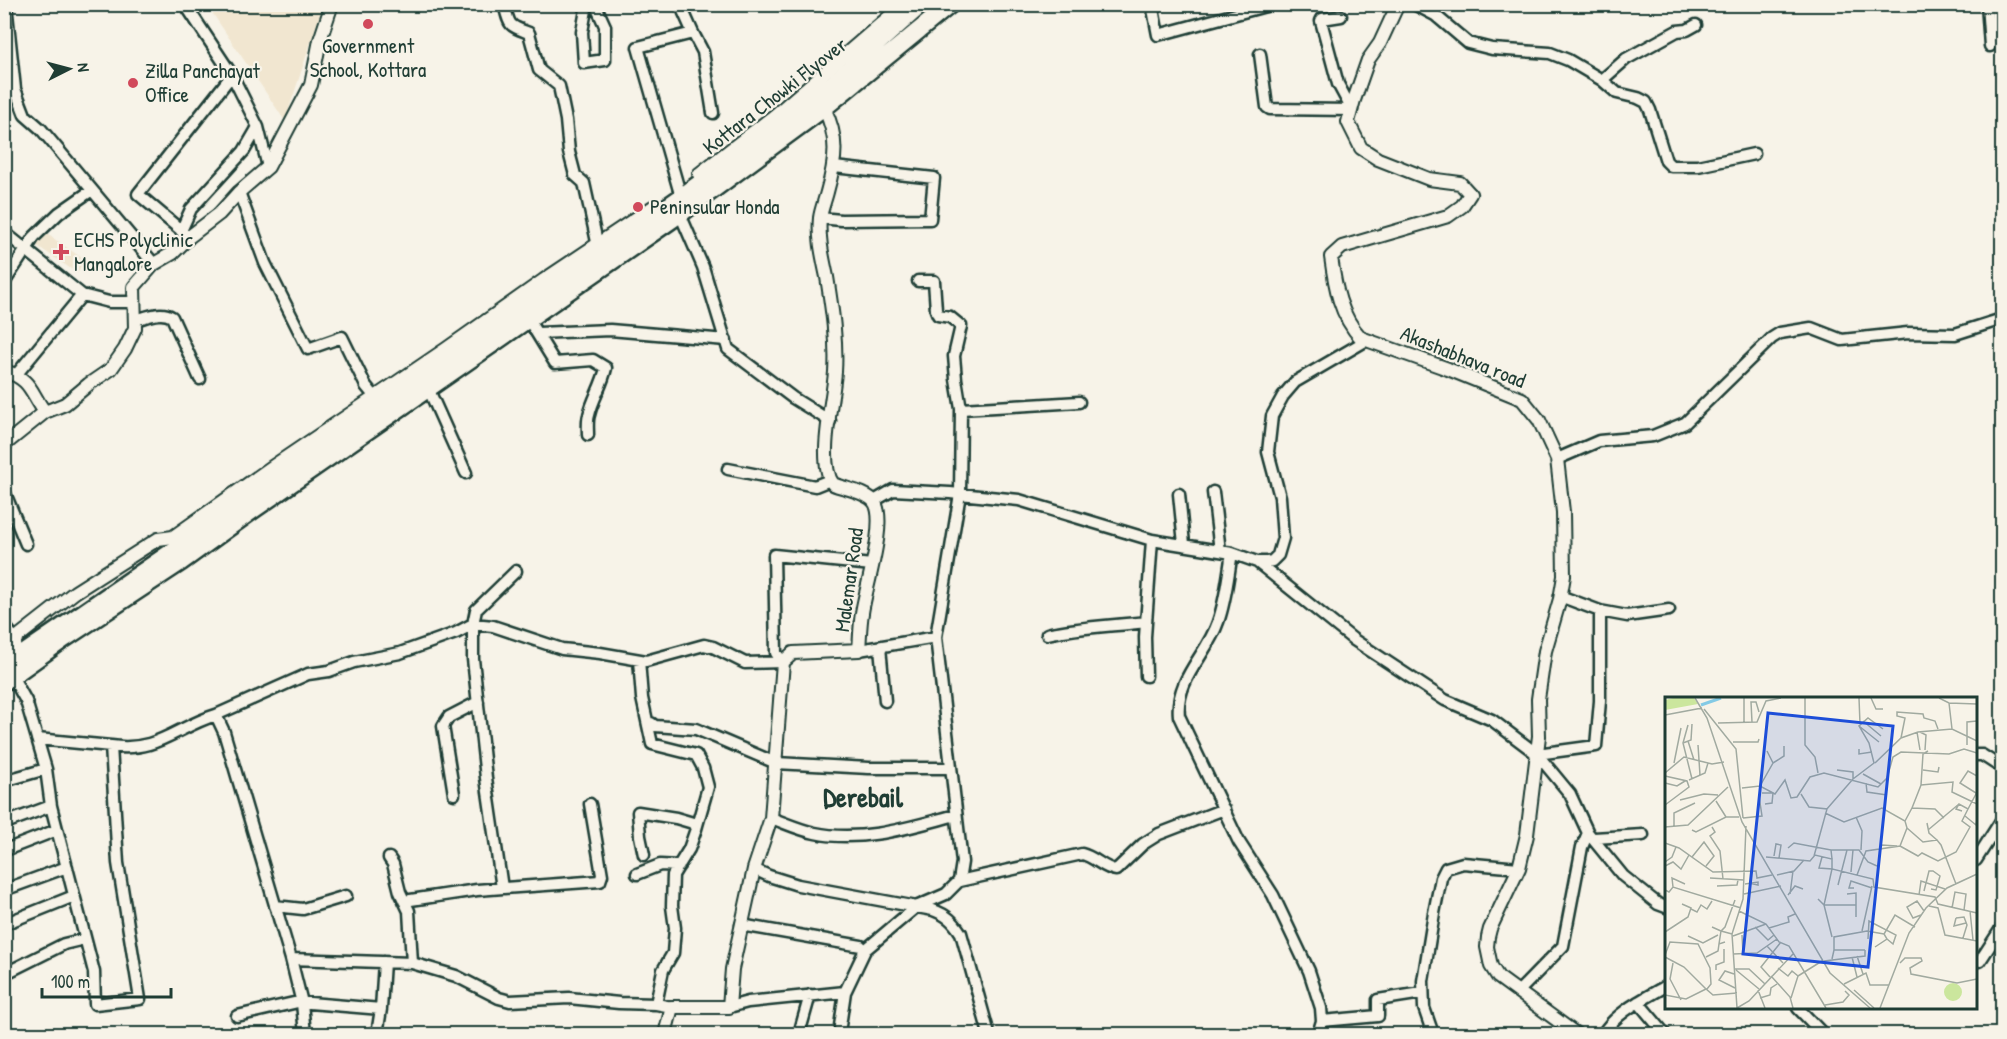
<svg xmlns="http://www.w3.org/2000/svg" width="2007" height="1039" font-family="'Patrick Hand',sans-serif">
  <rect width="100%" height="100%" fill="#f7f3e8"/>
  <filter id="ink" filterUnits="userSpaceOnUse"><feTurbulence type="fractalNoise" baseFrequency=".0167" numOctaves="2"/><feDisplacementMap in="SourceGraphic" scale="12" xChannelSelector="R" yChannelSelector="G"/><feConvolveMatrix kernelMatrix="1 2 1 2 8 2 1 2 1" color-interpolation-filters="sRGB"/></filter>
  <g filter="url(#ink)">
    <path fill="#f1e6d0" d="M207,5H323L285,121Z
      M47,234L85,260L77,273L36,245Z"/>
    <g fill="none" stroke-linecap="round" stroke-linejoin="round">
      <defs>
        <path id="minor" d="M6,4L15,89L25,115L41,129L154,264
          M185,4L232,75L258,127L268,167
          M504,4C510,27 508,25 529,33L539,70L559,86L566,120L569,152L575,175L584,183L599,251
          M587,4L582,32L584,63L605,60V26L595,4
          M680,4L693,33L638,47L681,197
          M1152,4L1158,35L1273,4
          M1414,4L1435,15L1468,43L1492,49L1550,53L1568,60L1602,80L1626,59L1677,31L1687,30L1696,25
          M1987,4L1990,46
          M1341,16L1322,19L1321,21L1338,84L1352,110
          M693,33L703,52L713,113
          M1260,54L1267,107L1270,109L1352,110
          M1602,80L1617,93L1638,98L1646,102L1650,110L1666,161L1671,166H1698L1754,154
          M239,192L265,263L308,349L342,337L366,386L375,397
          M680,214L703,267L728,349L793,398L830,421
          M820,218L841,220L930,219L934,178L834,167
          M181,231L191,209L244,151L258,127
          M4,232L82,295L109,302H133
          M189,237L138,194L232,75
          M918,281H934L936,310L938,315L950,317L961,326L954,356L956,379L961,409L960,494L936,637
          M4,283L34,237L59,213L92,190
          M528,319L555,363L593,360L606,368C602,386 593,398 589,415C587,421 588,429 588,435
          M135,320C147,317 161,310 172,317L200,379
          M538,333L610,330L726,340
          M16,375L82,295
          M428,388L466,473
          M961,409L1079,402
          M1557,459L1599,441L1653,436L1685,423L1772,338L1780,333L1811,328L1842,340L1908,333L1955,334L2002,319
          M728,469L815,486L830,480
          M4,491L26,544
          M1213,492L1220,551
          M1179,494L1184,544
          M874,501L893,490L950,493L1019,500L1152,540L1232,553L1257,562H1267L1272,561L1278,555L1283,538L1280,497L1268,452L1272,416L1283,396L1295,382L1367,340
          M1232,553C1228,576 1226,600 1218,622C1207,655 1175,679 1179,716L1239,842L1273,895L1309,971L1321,1008L1322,1021L1318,1034
          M1257,562L1354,640L1445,700L1492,720L1537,754L1570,794L1588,833L1623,876L1658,904L1666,907
          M1560,596L1600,611L1627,616L1669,610
          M4,625L15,639
          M1047,634C1080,627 1113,626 1146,622
          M880,647L885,701
          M639,660L642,698L652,744L696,755L703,768L708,787L696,829
          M783,662L776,653L774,555L872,565
          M12,676L26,701L46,769L51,806L94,972L95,1004L140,999L118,863L111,746L37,739
          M1146,676L1145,637L1152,540
          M216,715L308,674L329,671L354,662L400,653L456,633L473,624L493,626L562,649L600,653L646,661L704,645L713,647L745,663L783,662
          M651,723L655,726L696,729L776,763L869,768H951
          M111,746C157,753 176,727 216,715L224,732L291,959L302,1003L305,1034
          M1537,754L1596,746L1600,701V611
          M1976,755H1982L2002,768
          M4,781L46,769
          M454,794L443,726L449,717L478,702
          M771,818C785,823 800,830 815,833C862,843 910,827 956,815
          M8,822L51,806
          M1594,838L1643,835
          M4,845L8,849L57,830
          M644,855L640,836L638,812L676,818L693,823L696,829L689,849L673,875L672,906L675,928L673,953L663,970L656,1004
          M389,858L393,864L400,892L409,911L412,963
          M1976,860L2002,819
          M754,869L769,876L798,885L933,910C947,915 953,921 961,933L989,1034
          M637,874L660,865L679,866
          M959,881L1082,854C1095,857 1104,869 1116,870L1143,844L1159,834L1224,809
          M502,888L486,778L473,659V624L476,610L516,571
          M4,890L67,867
          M404,901L477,890L600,881L602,875L590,804
          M275,906L303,909L346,896
          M4,924L74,896
          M741,925L861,946
          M291,959L412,963L456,976L499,998L510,1001L569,998L619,1003L656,1004L672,1007
          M1980,961L2002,927
          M4,974L64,944L85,939
          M1519,991L1563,946L1582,847L1588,833
          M1638,1002L1665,1034
          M729,1007L748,1002L845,992
          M1798,1008L1823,1034
          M381,1009L384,962
          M237,1016L298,1002L381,1009L377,1034
          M1322,1021L1378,1016V1000L1422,993
          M840,1026L845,992L865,950L916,907L946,894L959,881L962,862L936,637L859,650
          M799,1034L810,995
          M1433,1034L1424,1008L1423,981L1434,913L1441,878L1446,868L1463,863L1519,868
          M1603,1034C1616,1012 1644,999 1666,986"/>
        <path id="tertiary" d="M1398,4L1380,43L1368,60L1354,100L1348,122L1361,148L1378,159L1429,179L1460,183L1470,194L1462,206L1448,216L1342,247L1331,257C1335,286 1340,316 1361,338L1448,369L1522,399L1539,420L1557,459L1563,512L1564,576L1560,599L1545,651L1538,699L1539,736L1527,835L1519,868L1490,929L1488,937L1487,947L1491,966L1498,977L1576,1034
          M699,174L774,116L904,4
          M4,371C32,379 30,392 45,412
          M4,445L45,412L65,404L89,384L111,369L125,349L135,328L134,287L154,264L173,253L189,237L219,214L239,192L268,167L311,85L320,40L332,4
          M15,654V639L75,592L158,539L173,537L272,467L446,349L544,280L653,207
          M665,1034L672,1007H729L732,969L754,869L771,818L783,662L793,653L859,650C860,638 860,625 862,613C865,590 887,523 875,503C868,492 845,489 833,484C817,462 833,401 835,372C837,340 832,309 827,277C823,258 818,238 820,218C821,210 825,200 827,192C836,160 839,138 824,108"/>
        <path id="trunk" d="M4,667L244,502L681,197L789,118L834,82L922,4
          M4,682L64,639L181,562L253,510L680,214L824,108L951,4"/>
      </defs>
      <use href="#minor" stroke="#1f3d34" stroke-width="15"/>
      <use href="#tertiary" stroke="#1f3d34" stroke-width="16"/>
      <use href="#trunk" stroke="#1f3d34" stroke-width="21"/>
      <use href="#minor" stroke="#f7f3e8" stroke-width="10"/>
      <use href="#tertiary" stroke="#f7f3e8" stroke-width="12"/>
      <use href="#trunk" stroke="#f7f3e8" stroke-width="16"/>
    </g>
  </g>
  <g fill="#d1495b" stroke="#f7f3e8" stroke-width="2">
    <circle cx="368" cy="24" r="6"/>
    <circle cx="133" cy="83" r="6"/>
    <circle cx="638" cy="207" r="6"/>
    <path d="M58 243h6v6h6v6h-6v6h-6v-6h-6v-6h6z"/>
  </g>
  <g text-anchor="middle" stroke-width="4.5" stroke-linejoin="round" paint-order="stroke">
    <g font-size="21" fill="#1f3d34" stroke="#f7f3e8" text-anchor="start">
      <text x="368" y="53" text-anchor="middle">Government<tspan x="368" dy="24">School, Kottara</tspan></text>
      <text x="145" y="78">Zilla Panchayat<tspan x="145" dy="24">Office</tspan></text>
      <text x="650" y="214">Peninsular Honda</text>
      <text x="74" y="247">ECHS Polyclinic<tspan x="74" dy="24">Mangalore</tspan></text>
    </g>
    <g font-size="21" fill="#1f3d34" stroke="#f7f3e8">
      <text transform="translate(775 96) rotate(-38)" y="7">Kottara Chowki Flyover</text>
      <text transform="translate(1463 357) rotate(22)" y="7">Akashabhava road</text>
      <text transform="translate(849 580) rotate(-82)" y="7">Malemar Road</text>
    </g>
    <g font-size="27" font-weight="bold" fill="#1f3d34" stroke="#f7f3e8">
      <text x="863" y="807">Derebail</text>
    </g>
  </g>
  <g transform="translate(1665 697)">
    <rect width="312" height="312" fill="#f7f3e8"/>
    <path d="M8,1H29L33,7L0,13V3ZM279 295a9 9 0 1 1 18 0a9 9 0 1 1-18 0Z" fill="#cbe69d"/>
    <path fill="none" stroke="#83cae5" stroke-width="3" d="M36,8L56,1"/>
    <path fill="none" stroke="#a1aaa0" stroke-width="1.5" d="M30,1L42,21L77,125L165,276L205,311M79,1V25M140,1V48L150,60L153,76M194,1L195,27M206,1L211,12H218M274,1L284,6L312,7M284,6L287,32M39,12L71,52L78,121M0,18L37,11M198,24L216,39M87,25L86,5H91L94,15M53,26L92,25L101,4L116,1M23,28L18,46L27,82M194,29L214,45M252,35L255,53M255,35L261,38L260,53M236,41L240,21L232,19V15L258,17L259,21L270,24L273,32M23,44L29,63M68,45H93L94,42M18,46L26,43L27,27M33,48L35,78M302,48V25L312,24M194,52V57L207,55M9,66L16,31M108,66L119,59V49M210,66L236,41L253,35L287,32L312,44M172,73L188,75V82M258,73L273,75L274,70M0,76L19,60L47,67L59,65M198,77L216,87M0,79L22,84L24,90L0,108M24,83L40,76L43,66M0,86L12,89L20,84M201,86L202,95L222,98M256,88L288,85L287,95L312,107M95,89L108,66L102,54M77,91L95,89L110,97L120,83L126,101L132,100L145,80L159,76L213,90L222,81L228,60L236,55L284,57L299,52L312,56M97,96H108L107,106L100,107M311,96L295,86L303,74L312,79M136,97L144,110L162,112L149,159M15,103L39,97L53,98M51,104L61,120M247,111L256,88L258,57L263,54M161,113L188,82L209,66L204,46L194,29L203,21L218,32M297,114L291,112L294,107L303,112L312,95M160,116L179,125L217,111L240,124L242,131L235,149L201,154L192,178M300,119L311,128L312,123M191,120L197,134L196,153M78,121L97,119L94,99M240,124L247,111L270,112L279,121M262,126L264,136L272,143M9,129V116L30,106M0,130L23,128L63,90M47,130L50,135L45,139L55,154L58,182M242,131L258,145L272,143L276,148L291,187M27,133L31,135L61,120H74M263,133L294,107M0,146L14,151L48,175L91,174L92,181L107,178M235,149L253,159L257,156L273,164L291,155L305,130L297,124L303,112M123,151L129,146L166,153M215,152L217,148L232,149M109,159L111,147L116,148L114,161M27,160L39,145L49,159L41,169M101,160L145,164L150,158L167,162V172L208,182L209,190L270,200L273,207L312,216M157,160L154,171L167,172L159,208L167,240M167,162L166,153H194L203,165L212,169M0,165L7,160L11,150M0,169L8,165L16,172L24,158M186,175L188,153M112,178L129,174L139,163M45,181L79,183M80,187L93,185V188L84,186M173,188L182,153M52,189L72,188L73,183M8,190L7,181L20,187M189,191H184L186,184L207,191M0,193L4,195L8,190L76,211M259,194L264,174H268L275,179L271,193L266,192M79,197L116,189M125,197L128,174M182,197L191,196V220M123,198L130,189L138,192M254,198L256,184L280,192M153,202L159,208H191M264,209L273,211L280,238L312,244M287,211L290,195L301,197L299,213M26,212L32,215L36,208L42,212L47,204M74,214L101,227L114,245L124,249L161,311M305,214L308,243M256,218L248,221L242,210L252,204L259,214M291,221L299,220L302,228L298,241M291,221L289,229L301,226M47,230L56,234L60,230L70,203M90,230L103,243L109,238M104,231L124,225L123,220L130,217M197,234L207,189M0,235L23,220L26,211L17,207M77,238L78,257M23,239L38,246L53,238M68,239L101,227M203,242L204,224L231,238L228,247L222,242M60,245L54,247L56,234L67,237M102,249L118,266M210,250L222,242L219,237L230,218L250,230M169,253V240L202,234L219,237M68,257L92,256L112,242M0,258L5,245L33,247L45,271L46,287L42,292M192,259L198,277M0,260L19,270L41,292M41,260L53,254L54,247M187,260L192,280M167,262L169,253H200M159,264L200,259V253M8,266L5,282L16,303M235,266L240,261H256L257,264L245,271L246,277L292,286L312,282M113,271L123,279L127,274L133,279L126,301M70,272H84L100,287M51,273V268L59,265V252M71,273L94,292M69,277L60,274L54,283L70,291M106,279L125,300L128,311M133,279L157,264M105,280L96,270L116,245M179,287L201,276L205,288H224M93,293L100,311M189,293L209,311M0,298L21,302L41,292L48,298L72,296M95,301L105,298L106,291L112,287M160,308L178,305L184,298L180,294M72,311L84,304L128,257M72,311L67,237L78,202L81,129M215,311L244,236L261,211L282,191L312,177"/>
    <path fill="#1d4ed8" fill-opacity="0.15" stroke="#1d4ed8" stroke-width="3" d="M103,16L228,29L203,270L78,257Z"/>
    <rect width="312" height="312" fill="none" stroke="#1f3d34" stroke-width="3"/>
  </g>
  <rect width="2007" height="1039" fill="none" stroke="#f7f3e8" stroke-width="24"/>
  <rect x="12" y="12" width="1983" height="1015" fill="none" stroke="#1f3d34" stroke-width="2" filter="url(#ink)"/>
  <g transform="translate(69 69) rotate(84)" stroke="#f7f3e8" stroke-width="4.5" paint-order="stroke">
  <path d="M0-4.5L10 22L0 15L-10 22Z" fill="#1f3d34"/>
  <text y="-9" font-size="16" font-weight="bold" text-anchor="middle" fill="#1f3d34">N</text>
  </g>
  <path d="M42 988v9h129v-9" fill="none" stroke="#1f3d34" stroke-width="3"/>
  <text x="51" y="988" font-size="18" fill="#1f3d34" stroke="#f7f3e8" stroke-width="4.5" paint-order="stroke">100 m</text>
</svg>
